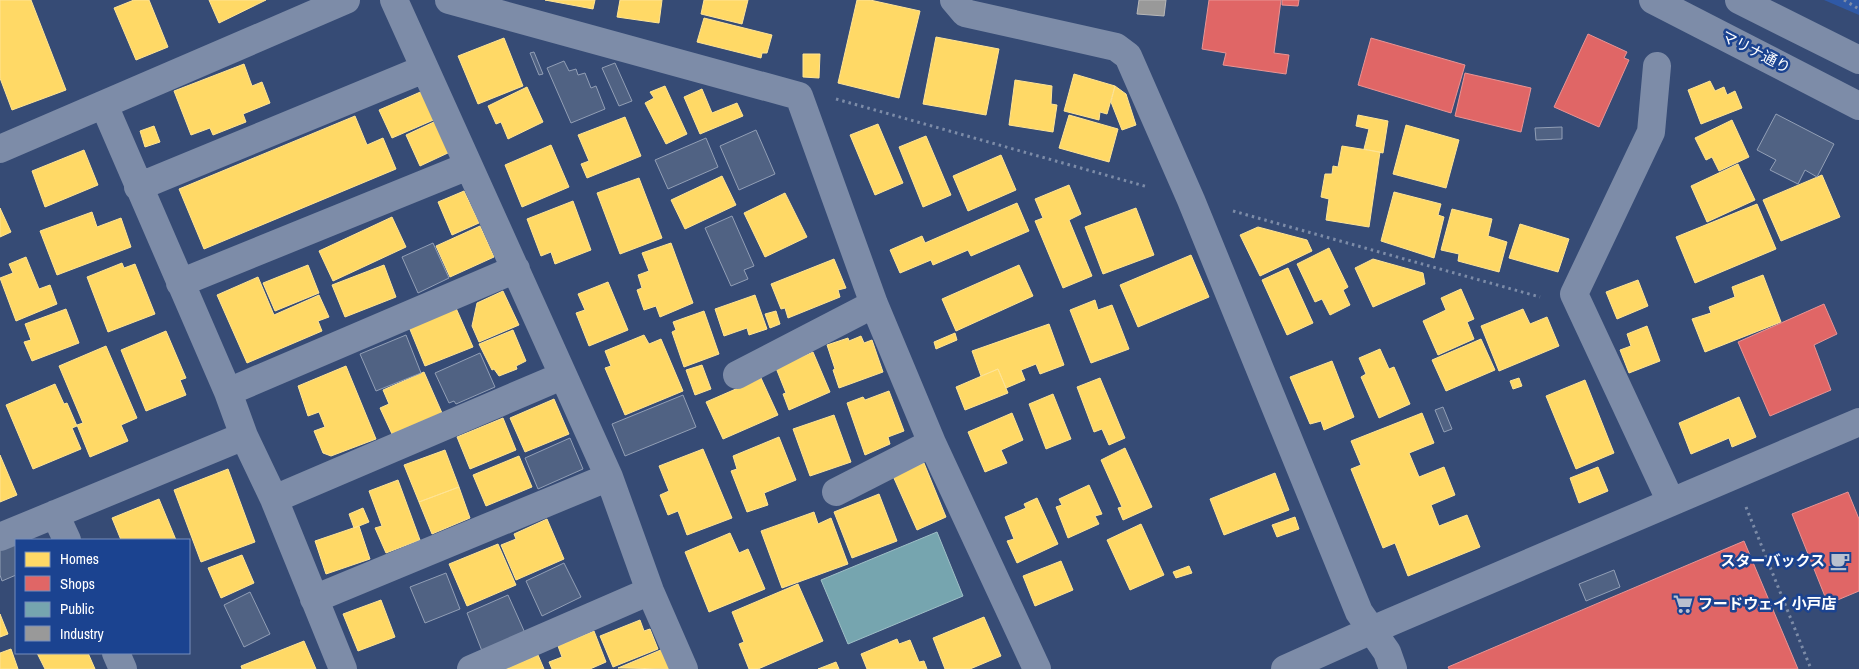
<svg xmlns="http://www.w3.org/2000/svg" width="1859" height="669" font-family="'Archivo Narrow','Noto Sans JP',sans-serif">
  <rect width="100%" height="100%" fill="#364b75"/>
  <path fill="#2f59a6" d="M1824,0H1859V15Z"/>
  <path fill="#ffd966" stroke="#ffe494" d="M0,0H31L66,90L12,110L0,78Z
    M134,0H149L168,47L136,60L114,8Z
    M209,0H266L219,23Z
    M545,0H595L593,9Z
    M620,0H662L659,23L617,17Z
    M704,0H748L742,24L701,14Z
    M857,0H870L920,11L899,98L838,83Z
    M704,18L772,35L767,53H762L761,58L697,42Z
    M936,37L999,49L986,115L923,104Z
    M504,38L523,86L478,104L458,56Z
    M803,54H820L819,78L803,77Z
    M244,64L252,86L262,82L270,103L243,114L246,122L213,135L210,128L191,135L174,91Z
    M1074,74L1115,86L1107,114L1100,112L1099,120L1064,111Z
    M1015,80L1052,86L1051,104L1057,105L1053,132L1009,125Z
    M1710,81L1715,91L1724,87L1727,95L1735,91L1742,108L1701,124L1688,90Z
    M665,86L687,134L666,144L645,103L654,98L650,92Z
    M1115,86L1126,94L1136,125L1122,130L1111,102Z
    M527,87L543,122L508,139L501,122L496,124L488,106Z
    M702,89L712,113L737,103L743,116L700,134L684,97Z
    M425,90L438,118L392,138L379,110Z
    M1069,115L1118,129L1109,162L1059,148Z
    M1358,115L1388,121L1383,153L1364,149L1369,129L1356,126Z
    M355,116L367,145L383,138L396,169L204,249L179,189Z
    M625,117L641,156L587,178L581,164L589,161L578,135Z
    M1732,120L1749,157L1719,171L1712,157L1706,160L1695,138Z
    M436,121L450,152L420,166L406,135Z
    M878,124L903,183L875,195L850,135Z
    M1406,125L1459,140L1446,188L1393,174Z
    M154,126L160,142L145,147L140,131Z
    M926,136L951,195L923,207L899,147Z
    M551,145L569,187L522,207L505,165Z
    M1342,146L1380,152L1369,227L1326,220L1329,199L1321,197L1325,174H1332L1333,166L1338,167Z
    M84,150L98,185L45,207L32,171Z
    M1001,155L1016,190L968,211L953,176Z
    M1738,164L1755,200L1707,222L1691,186Z
    M1822,175L1840,217L1781,241L1763,200Z
    M722,176L736,205L685,229L671,200Z
    M639,178L662,238L620,254L597,193Z
    M1069,185L1081,214L1069,220L1092,276L1063,288L1035,221L1043,218L1035,199Z
    M464,191L479,223L452,235L438,202Z
    M1394,192L1441,204L1438,215L1444,217L1434,258L1381,241Z
    M785,193L807,237L765,257L744,213Z
    M573,201L591,250L555,264L551,252L541,256L527,219Z
    M1017,203L1029,231L971,256L968,250L933,265L931,260L900,273L890,250L922,236L925,243Z
    M1757,204L1776,249L1695,283L1676,237Z
    M0,208L11,232L0,237Z
    M1136,208L1154,255L1103,274L1085,227Z
    M1452,209L1492,219L1488,236L1507,242L1499,272L1458,261L1459,254L1441,250Z
    M92,212L97,227L121,218L131,247L57,275L40,231Z
    M392,217L406,247L333,281L319,251Z
    M1520,224L1569,239L1558,272L1509,258Z
    M480,226L494,257L450,277L436,246Z
    M1258,227L1307,240L1312,251L1260,276L1240,235Z
    M671,243L693,303L660,317L656,306L644,310L637,290L642,288L638,275L649,271L642,253Z
    M1329,248L1348,287L1343,290L1350,305L1330,315L1322,299L1315,302L1297,264Z
    M1191,255L1209,297L1138,327L1120,285Z
    M26,257L39,289L50,285L57,304L16,321L0,278L13,273L9,264Z
    M834,259L846,288L838,290L840,297L788,318L785,308L781,309L771,284Z
    M1373,259L1423,273L1425,284L1373,307L1355,268Z
    M122,263L124,268L135,264L155,314L108,332L87,277Z
    M308,265L319,293L275,311L263,283Z
    M384,265L396,297L345,317L332,285Z
    M1019,265L1033,296L956,331L942,299Z
    M1288,268L1313,323L1287,335L1262,280Z
    M1763,275L1781,322L1705,352L1692,319L1711,313L1709,307L1735,297L1732,287Z
    M258,277L274,315L319,295L329,317L318,321L322,331L247,363L217,295Z
    M1638,280L1648,306L1617,319L1606,292Z
    M608,282L628,330L589,346L576,313L585,310L578,294Z
    M1461,289L1474,319L1467,322L1474,339L1438,355L1423,321L1446,310L1441,298Z
    M503,291L519,325L479,342L472,326L477,303Z
    M755,295L767,329L749,335L747,328L724,336L715,309Z
    M1095,300L1098,310L1112,305L1129,349L1091,363L1070,310Z
    M456,308L473,347L425,366L409,327Z
    M66,309L79,343L32,361L24,342L31,340L25,324Z
    M1523,309L1530,324L1547,317L1559,346L1499,371L1481,326Z
    M704,311L719,354L684,367L672,332L676,330L673,322Z
    M776,311L780,324L770,328L765,314Z
    M1049,324L1064,365L1040,374L1036,364L1021,370L1025,380L1006,388L998,369L981,376L972,351Z
    M1647,326L1660,361L1629,373L1620,350L1631,346L1627,334Z
    M513,330L526,361L516,366L517,369L499,376L494,369L492,370L479,344Z
    M166,331L186,378L180,380L186,395L146,411L121,350Z
    M955,333L957,340L936,349L934,342Z
    M644,335L649,344L661,339L683,391L625,415L605,368L611,366L605,351Z
    M861,336L864,343L872,340L883,372L839,388L833,370L835,369L827,345L848,338L849,341Z
    M1481,339L1495,370L1446,391L1432,360Z
    M106,346L137,418L121,425L128,441L90,457L77,425L83,423L59,366Z
    M1380,349L1389,369L1394,367L1410,404L1379,418L1361,377L1366,374L1359,358Z
    M813,352L830,392L789,410L783,394L786,393L776,368Z
    M1332,361L1354,417L1324,430L1321,421L1310,424L1290,377Z
    M702,365L711,389L695,395L686,370Z
    M346,366L376,439L331,456L323,453L314,431L325,427L319,412L308,416L298,386Z
    M998,369L1008,393L965,410L956,387Z
    M424,372L442,413L392,434L380,408L389,404L383,390Z
    M761,378L778,415L723,439L706,402Z
    M1100,378L1125,438L1109,445L1102,429L1094,432L1077,387Z
    M1519,378L1522,386L1513,389L1510,381Z
    M1585,380L1614,453L1576,469L1546,396Z
    M55,384L64,404L67,403L77,426L72,428L81,449L33,469L6,405Z
    M889,391L904,431L888,437L890,444L865,455L847,403L863,397L865,400Z
    M1053,394L1071,439L1046,449L1029,404Z
    M1739,397L1756,437L1732,447L1729,438L1691,454L1679,423Z
    M554,399L569,434L525,452L510,418Z
    M1012,413L1023,440L1001,450L1007,463L985,472L968,432Z
    M1422,413L1434,443L1409,453L1419,477L1444,467L1455,495L1431,505L1439,526L1467,515L1480,547L1408,576L1395,543L1383,548L1351,469L1361,465L1351,441Z
    M834,415L851,462L810,476L793,429Z
    M503,418L516,450L470,469L457,437Z
    M779,437L796,480L764,493L768,505L747,512L731,471L737,469L733,456Z
    M1125,448L1152,507L1123,520L1118,508L1122,507L1101,460Z
    M703,449L732,518L687,535L678,511L668,515L660,495L669,491L659,466Z
    M445,450L459,487L419,502L404,465Z
    M0,455L17,495L0,502Z
    M519,456L532,487L486,506L473,475Z
    M924,463L946,517L917,530L893,476Z
    M1598,467L1608,491L1579,503L1570,478Z
    M228,469L255,542L201,562L174,490Z
    M1275,473L1289,510L1224,535L1210,499Z
    M398,480L420,540L386,553L375,528L382,526L369,491Z
    M1089,485L1102,514L1095,516L1099,524L1068,538L1056,507L1062,505L1059,499Z
    M459,487L470,518L432,534L419,502Z
    M879,494L897,541L852,558L834,512Z
    M1037,498L1058,544L1017,563L1007,541L1014,539L1005,517L1026,508L1024,504Z
    M159,499L176,540H121L112,518Z
    M363,508L369,522L354,528L349,514Z
    M814,512L818,524L831,518L848,564L782,588L761,531Z
    M1295,517L1299,529L1277,537L1272,525Z
    M547,519L564,559L516,580L501,545L516,539L514,534Z
    M1141,524L1164,575L1130,590L1107,540Z
    M359,526L370,559L326,574L315,541Z
    M730,533L739,553L748,549L765,589L709,612L685,552Z
    M498,544L516,585L467,606L449,564Z
    M242,555L254,583L221,598L208,568Z
    M1061,561L1073,590L1035,606L1023,576Z
    M1189,566L1192,573L1176,578L1173,572Z
    M798,584L823,641L758,669H749L739,644L744,642L732,612Z
    M381,600L395,637L358,651L343,614Z
    M0,614L8,634L0,637Z
    M984,617L1001,656L970,669H945L933,638Z
    M640,620L644,631L650,629L658,649L613,667L600,636Z
    M594,631L606,662L590,669H552L549,662L562,657L558,646Z
    M897,639L899,644L910,640L919,662L924,661L927,669H867L861,654Z
    M304,641L316,669H242L241,666Z
    M11,649L18,669H0V653Z
    M663,649L671,669L618,668Z
    M37,653H88L95,669H45Z
    M538,655L544,669H505Z
    M836,662L839,669H818Z"/>
  <path fill="#e06666" stroke="#e99494" d="M1209,0H1281L1274,53L1289,55L1286,74L1223,65L1226,53L1202,49Z
    M1282,0H1299L1298,6L1282,5Z
    M1588,34L1627,52L1624,58L1629,60L1599,127L1554,107Z
    M1371,38L1465,65L1451,113L1358,85Z
    M1465,73L1531,88L1521,132L1455,116Z
    M1824,304L1837,334L1814,345L1831,390L1770,416L1738,342Z
    M1848,492L1859,519V591L1828,604L1792,514Z
    M1744,541L1798,669H1449L1448,667Z"/>
  <path fill="#76a5af" stroke="#9fc0c7" d="M937,532L963,596L848,644L821,580Z"/>
  <path fill="#999" stroke="#b8b8b8" d="M1139,0H1166L1164,16L1137,14Z"/>
  <path fill="#506283" stroke="#929fb6" d="M534,52L543,74L539,75L530,53Z
    M564,61L569,71L576,69L578,75L585,73L591,88L596,86L605,109L571,123L547,68Z
    M615,63L632,101L619,106L602,68Z
    M1776,114L1834,144L1817,177L1805,170L1798,184L1770,170L1776,160L1757,150Z
    M1562,127V139L1536,140L1535,128Z
    M756,130L775,174L739,190L720,146Z
    M706,138L718,167L668,189L655,160Z
    M732,216L754,266L744,270L748,279L731,286L705,228Z
    M433,243L449,278L418,293L402,257Z
    M406,335L421,373L376,391L360,354Z
    M480,353L495,387L456,404L454,401L449,403L435,373Z
    M683,395L696,427L625,456L612,424Z
    M1443,407L1452,429L1444,432L1435,410Z
    M570,438L583,469L538,489L525,458Z
    M16,542V575L2,581L0,575V549Z
    M564,563L581,597L542,616L526,581Z
    M1614,570L1620,587L1586,601L1579,584Z
    M446,573L460,609L425,623L410,587Z
    M250,592L270,634L244,647L224,605Z
    M508,595L525,633L482,651L467,613Z"/>
  <g fill="none" stroke-linecap="round" stroke-linejoin="round">
    <path stroke="#7d8ca8" stroke-width="3" stroke-dasharray="2.5 4" stroke-linecap="butt" d="M1844,0L1859,9
      M836,99L1148,187
      M1233,211L1540,297
      M1746,507L1811,669"/>
    <path stroke="#7d8ca8" stroke-width="28" d="M394,0L609,477L650,591L684,669
      M449,0L799,96L874,304L932,443L1037,669
      M954,0L965,13L1116,47L1128,56L1191,200L1359,612L1387,652L1393,669
      M1653,0L1859,106
      M1739,0L1859,60
      M1657,66L1651,132L1574,294L1671,502
      M104,105L228,392L244,436L274,499L343,669
      M0,149L346,0
      M138,187L424,69
      M180,283L468,166
      M737,375L874,304
      M228,392L516,269
      M836,492L932,443
      M274,499L562,376
      M55,514L67,540
      M0,537L244,436
      M314,599L609,477
      M116,653L123,669
      M471,669L650,591
      M1285,669L1372,630L1859,422"/>
  </g>
  <defs>
    <symbol id="cafe-bare" viewBox="-9 -9 18 18"><path d="M-5.5-4.5H6V0H3Q3 3.5 0 3.5H-2.5Q-5.5 3.5-5.5 0ZM3-3.2v2h1.7v-2ZM-6 4.5H4V6H-6Z" fill="#b9c0cf" stroke="#1b4390" stroke-width="2.5" paint-order="stroke"/></symbol>
    <symbol id="supermarket-bare" viewBox="-9 -9 18 18"><path d="M-6-5.5h2.5l.6 2H6L4.5 2H-2.5L-4.4-4H-6ZM-1.5 3.2a1.3 1.3 0 1 0 .1 0ZM3 3.2a1.3 1.3 0 1 0 .1 0Z" fill="#b9c0cf" stroke="#1b4390" stroke-width="2.5" paint-order="stroke"/></symbol>
  </defs>
  <g fill-rule="evenodd">
    <use href="#cafe-bare" x="1826" y="547" width="28" height="28"/>
    <use href="#supermarket-bare" x="1669" y="590" width="28" height="28"/>
  </g>
  <g text-anchor="middle" stroke-width="5" stroke-linejoin="round" paint-order="stroke">
    <g font-size="15" fill="#fff" stroke="#1b4390">
      <text transform="translate(1756 52) rotate(27)" y="5">マリナ通り</text>
    </g>
    <g font-size="15" font-weight="bold" fill="#fff" stroke="#1b4390" text-anchor="end">
      <text x="1825" y="566">スターバックス</text>
      <text x="1698" y="609" text-anchor="start">フードウェイ 小戸店</text>
    </g>
  </g>
  <rect x="15" y="539" width="175" height="115" fill="#1b4390" stroke="#768ebc"/>
  <rect x="25" y="552" width="25" height="15" fill="#ffd966" stroke="#768ebc"/>
  <text x="60" y="564" font-size="15" fill="#ffffff">Homes</text>
  <rect x="25" y="576" width="25" height="15" fill="#e06666" stroke="#768ebc"/>
  <text x="60" y="589" font-size="15" fill="#ffffff">Shops</text>
  <rect x="25" y="602" width="25" height="15" fill="#76a5af" stroke="#768ebc"/>
  <text x="60" y="614" font-size="15" fill="#ffffff">Public</text>
  <rect x="25" y="626" width="25" height="15" fill="#999999" stroke="#768ebc"/>
  <text x="60" y="639" font-size="15" fill="#ffffff">Industry</text>
</svg>
